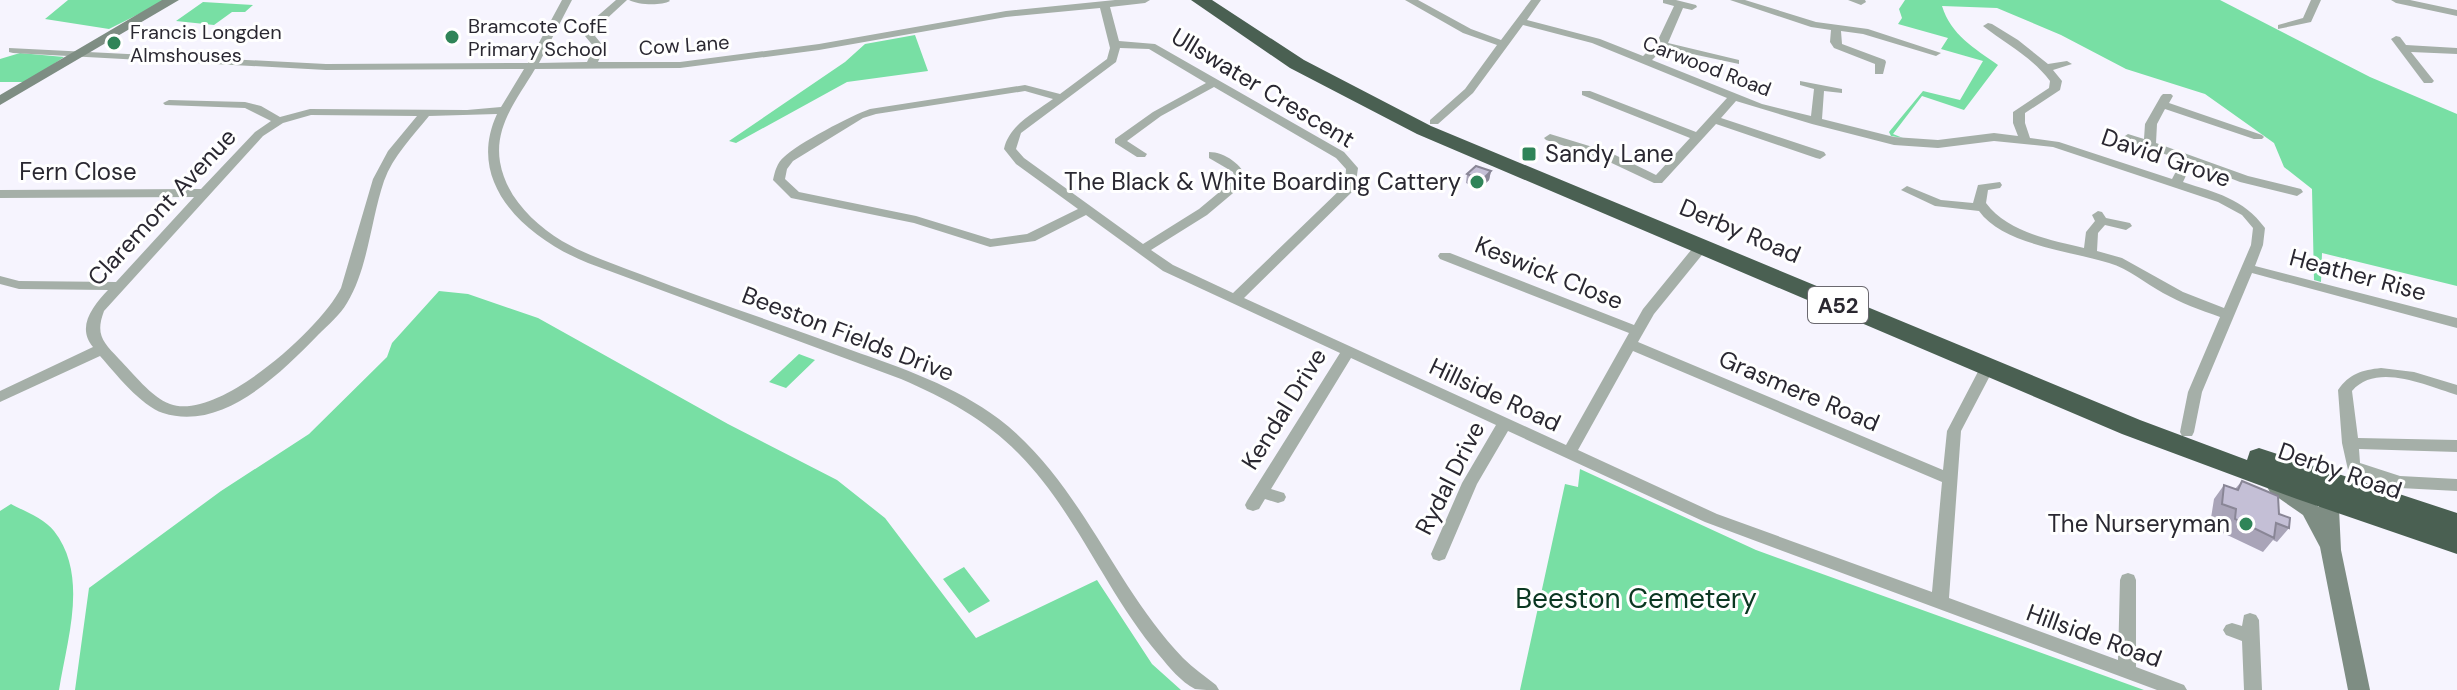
<svg xmlns="http://www.w3.org/2000/svg" width="2457" height="690" font-family="'DM Sans',sans-serif">
  <rect width="100%" height="100%" fill="#f6f4fe"/>
  <path fill="#78dfa4" d="M68,0H167L109,29L45,19Z
    M1905,0H2220L2370,77L2457,114V286L2322,253L2321,282L2314,280L2312,189L2284,167L2274,143L2205,94L2126,69L2061,35L1997,8L1942,6C1951,35 1974,48 1998,65L1964,110L1922,96L1893,134L1903,138L1891,136L1889,132L1923,91L1960,100L1983,61L1941,49L1948,38L1898,24L1902,18L1899,9Z
    M203,2L253,5L245,12H232L214,25L176,21Z
    M915,35L928,71L847,82L736,143L729,141L845,62L865,44Z
    M20,53L64,57L27,82H0V59Z
    M439,291L468,294L538,318L728,424L837,480L885,518L976,638L1097,580L1152,664L1181,690H75L89,588L221,491L309,434L387,357L392,343Z
    M799,354L815,360L786,388L769,382Z
    M1580,469L1756,550L2144,690H1520L1565,484L1578,487Z
    M11,504C24,511 45,519 54,531C89,576 67,639 59,690H0V511Z
    M964,567L990,601L969,613L943,579Z"/>
  <g fill="none" stroke-linecap="round" stroke-linejoin="round">
    <path fill="#a5afa8" fill-rule="evenodd" d="M562,0H572L539,63L587,62L594,47L585,36L593,20L616,0H627L601,24L595,36L604,47L598,62H680L819,44L1006,11L1115,0H1150L1145,3L1110,7L1119,41L1155,44L1344,152L1358,168L1355,189L1244,298L1566,445L1629,333L1440,259L1438,256L1440,253H1450L1634,325L1643,309L1696,244H1706L1707,247L1706,250L1654,314L1638,342L1943,470L1947,431L1982,364H1992L1994,368L1961,431L1949,598L2118,660L2120,580L2122,575L2128,573L2134,575L2136,580V667L2184,685L2187,690H2157L1705,522L1508,431L1477,484L1445,559L1439,561L1433,559L1431,554L1462,483L1496,425L1351,358L1271,489L1284,493L1286,497L1284,501L1278,503L1265,499L1259,509L1253,511L1247,509L1245,505L1247,501L1340,353L1163,271L1086,215L1035,241L990,247L914,223L791,198L773,180C775,171 777,163 784,157C797,144 852,115 870,109L1025,85L1060,94L1107,59L1110,48L1100,8L1006,17L819,50L680,68L535,69C518,98 494,126 500,162C506,197 533,223 562,241C586,255 614,264 640,274C710,301 781,324 851,350C902,368 955,386 999,419C1081,482 1113,585 1183,658C1193,668 1205,676 1216,685L1219,690C1212,690 1201,690 1195,689C1181,682 1169,667 1159,655C1106,593 1077,513 1019,454C986,420 945,398 901,379L588,263C529,239 464,185 497,114L429,116C413,136 393,156 384,181C371,219 368,269 347,303C340,315 328,325 318,335C280,374 222,432 163,413C141,406 115,373 100,356L0,402V391L93,347C76,327 93,306 108,290L19,289L0,284V276L19,281L116,282L194,197L0,198V190L201,189L255,132L271,121L245,108L165,105L163,103L169,100L245,102L261,106L280,117L310,109L467,110L501,107L524,69L326,70L13,53L9,52V48L326,64L528,63ZM1120,48L1149,49L1206,83L1153,112L1115,139V143L1137,157H1145L1147,154L1127,141L1161,116L1214,87L1336,158L1346,169L1345,185L1233,293L1173,265L1151,250L1207,215L1245,183L1247,180C1243,165 1225,152 1209,152V158L1233,172L1235,179L1199,209L1143,244L1024,158L1016,149L1021,133L1116,62ZM1025,91L1053,99C1034,113 1009,125 1004,149L1016,164L1078,209L1027,234L991,239L916,216L799,192L785,179L787,169L793,161L863,118L876,114ZM311,115L417,116L388,151L373,179L341,288C321,328 218,422 170,404C151,397 133,373 119,359C103,342 95,335 104,311L263,136L283,123ZM1633,351L1942,482L1932,592L1717,514L1578,450Z
      M629,0H669L670,1C661,6 638,5 629,0Z
      M1405,0H1418L1471,29L1501,40L1531,0H1541L1527,20L1600,39L1643,56L1657,42L1674,6L1663,3V0H1676L1696,5L1697,7L1692,10L1683,8L1668,43L1739,60V64L1664,48L1652,60L1762,104L1811,116L1814,89L1800,85V81L1842,89V93L1824,91L1822,119L1894,137L1938,140L1994,133L2018,136L2013,123V112L2049,88L2050,81C2032,57 2006,44 1983,26L1988,23L1992,24L2018,40L2048,64L2067,61L2072,64L2053,70L2062,81L2060,90L2025,113V123L2030,138L2059,142L2172,179L2182,160L2124,140L2122,138L2128,134L2144,139L2145,124L2161,96L2163,94H2171L2173,96L2169,103L2262,135L2264,137L2262,139H2254L2165,109L2157,124L2156,143L2248,176L2301,189L2303,192L2297,196L2240,182L2192,163L2183,182C2216,193 2243,198 2265,228L2263,245L2255,266L2457,318V328L2252,273L2202,392L2194,432L2192,436H2182L2180,432L2188,392L2220,317C2200,310 2181,303 2163,293C2145,283 2129,269 2109,263C2071,251 2003,245 1979,211L1935,206L1901,190L1907,186L1941,200L1973,203L1978,185L2000,182L2002,185L2000,188L1988,190L1986,203C2007,232 2051,240 2084,248L2086,232L2095,221L2092,215L2098,211L2102,212L2106,218L2130,223L2132,226L2126,230L2105,225L2098,233L2097,251L2122,258L2183,292L2224,308L2251,245L2253,228L2242,215L2218,202L2053,147L1994,141L1938,148L1894,145L1812,124L1736,101L1721,118L1824,152L1826,155L1820,159L1816,158L1716,124L1662,183H1654L1601,158L1546,140L1544,138L1550,134L1609,152L1656,175L1690,138L1582,95V91H1590L1696,132L1727,98L1592,43L1523,25L1473,93L1438,124H1430V120L1465,89L1497,45L1463,33Z
      M1730,0H1745L1816,22L1868,29L1941,53L1936,56L1863,34L1841,31L1842,44L1885,60L1886,62L1883,74H1875V64L1834,48L1830,42L1831,30L1811,27Z
      M1848,0H1865L1866,2L1861,5Z
      M2311,0H2321L2311,22L2278,29V25L2303,18Z
      M2391,0H2410L2457,10V16L2396,3Z
      M2396,36L2400,37L2406,45L2457,48V54L2411,52L2434,81L2432,83H2424L2391,39Z
      M2381,368L2414,372L2457,385V395C2427,386 2377,362 2352,391L2358,438L2457,440V452L2359,449L2360,463L2400,476L2457,479V491L2400,488L2348,470L2342,443L2338,390C2349,374 2362,370 2381,368Z
      M2250,613L2256,615L2259,620L2262,690H2244L2242,641L2226,635L2223,630L2226,625L2232,623L2242,626L2244,615Z"/>
    <path fill="#7e8d83" fill-rule="evenodd" d="M162,0H179L0,105V95Z
      M2277,479L2319,507L2318,488L2321,483H2335L2338,488L2341,550L2370,690H2348L2320,547L2303,515L2270,492L2267,487L2270,482Z"/>
    <path fill="#4a6052" fill-rule="evenodd" d="M1191,0H1212L1304,60L1431,126L2140,420L2247,460L2250,451L2259,448L2457,513V554L2297,499L2122,434L1417,134L1290,68Z"/>
  </g>
  <path fill="#a9a4b8" d="M1491,171L1489,180L1480,189L1466,183L1467,174Z
    M2242,481L2279,514L2289,528L2277,542L2273,540L2263,552L2223,533L2225,523L2211,518L2214,499L2224,485L2235,489Z"/>
  <path fill="#898696" d="M1491,171L1489,180L1480,189L1482,180Z"/>
  <path fill="#c4bfd6" stroke="#898696" stroke-width="2" d="M1476,166L1491,171L1482,180L1467,174Z
    M2242,481L2278,496L2279,514L2290,518L2289,528L2276,523L2274,538L2235,519L2236,509L2222,504L2224,485L2238,490Z"/>
  <g fill="#2f8458" stroke="#fff" stroke-width="3">
    <circle cx="452" cy="37" r="8"/>
    <circle cx="114" cy="43" r="8"/>
    <rect x="1521" y="146" width="16" height="16" rx="4"/>
    <circle cx="1477" cy="182" r="8"/>
    <circle cx="2246" cy="524" r="8"/>
  </g>
  <g text-anchor="middle" stroke-width="6" stroke-linejoin="round" paint-order="stroke">
    <g font-size="20" fill="#2a2831" stroke="#fff" text-anchor="start">
      <text x="468" y="33">Bramcote CofE<tspan x="468" dy="23">Primary School</tspan></text>
      <text x="130" y="39">Francis Longden<tspan x="130" dy="23">Almshouses</tspan></text>
    </g>
    <g font-size="20" fill="#2a2831" stroke="#fff">
      <text transform="translate(684 45) rotate(-4)" y="7">Cow Lane</text>
      <text transform="translate(1707 66) rotate(21)" y="7">Carwood Road</text>
    </g>
    <rect fill="#fff" stroke="#6a686f" stroke-width="2" x="1808" y="287" width="60" height="36" rx="6"/>
    <g font-size="22" font-weight="bold" fill="#2a2831">
      <text x="1838" y="313">A52</text>
    </g>
    <g font-size="24" fill="#2a2831" stroke="#fff">
      <text transform="translate(1263 88) rotate(31)" y="8">Ullswater Crescent</text>
      <text transform="translate(2166 158) rotate(19)" y="8">David Grove</text>
      <text x="78" y="180">Fern Close</text>
      <text transform="translate(162 207) rotate(-47)" y="8">Claremont Avenue</text>
      <text transform="translate(1740 231) rotate(23)" y="8">Derby Road</text>
      <text transform="translate(1549 273) rotate(22)" y="8">Keswick Close</text>
      <text transform="translate(2358 275) rotate(15)" y="8">Heather Rise</text>
      <text transform="translate(848 334) rotate(21)" y="8">Beeston Fields Drive</text>
      <text transform="translate(1799 391) rotate(23)" y="8">Grasmere Road</text>
      <text transform="translate(1495 395) rotate(25)" y="8">Hillside Road</text>
      <text transform="translate(1284 409) rotate(-58)" y="8">Kendal Drive</text>
      <text transform="translate(2340 471) rotate(19)" y="8">Derby Road</text>
      <text transform="translate(1450 478) rotate(-63)" y="8">Rydal Drive</text>
      <text transform="translate(2094 636) rotate(20)" y="8">Hillside Road</text>
    </g>
    <g font-size="24" fill="#2a2831" stroke="#fff" text-anchor="end">
      <text x="1545" y="162" text-anchor="start">Sandy Lane</text>
      <text x="1461" y="190">The Black &amp; White Boarding Cattery</text>
      <text x="2230" y="532">The Nurseryman</text>
    </g>
    <g font-size="28" fill="#0a3721" stroke="#fff">
      <text x="1636" y="608">Beeston Cemetery</text>
    </g>
  </g>
</svg>
